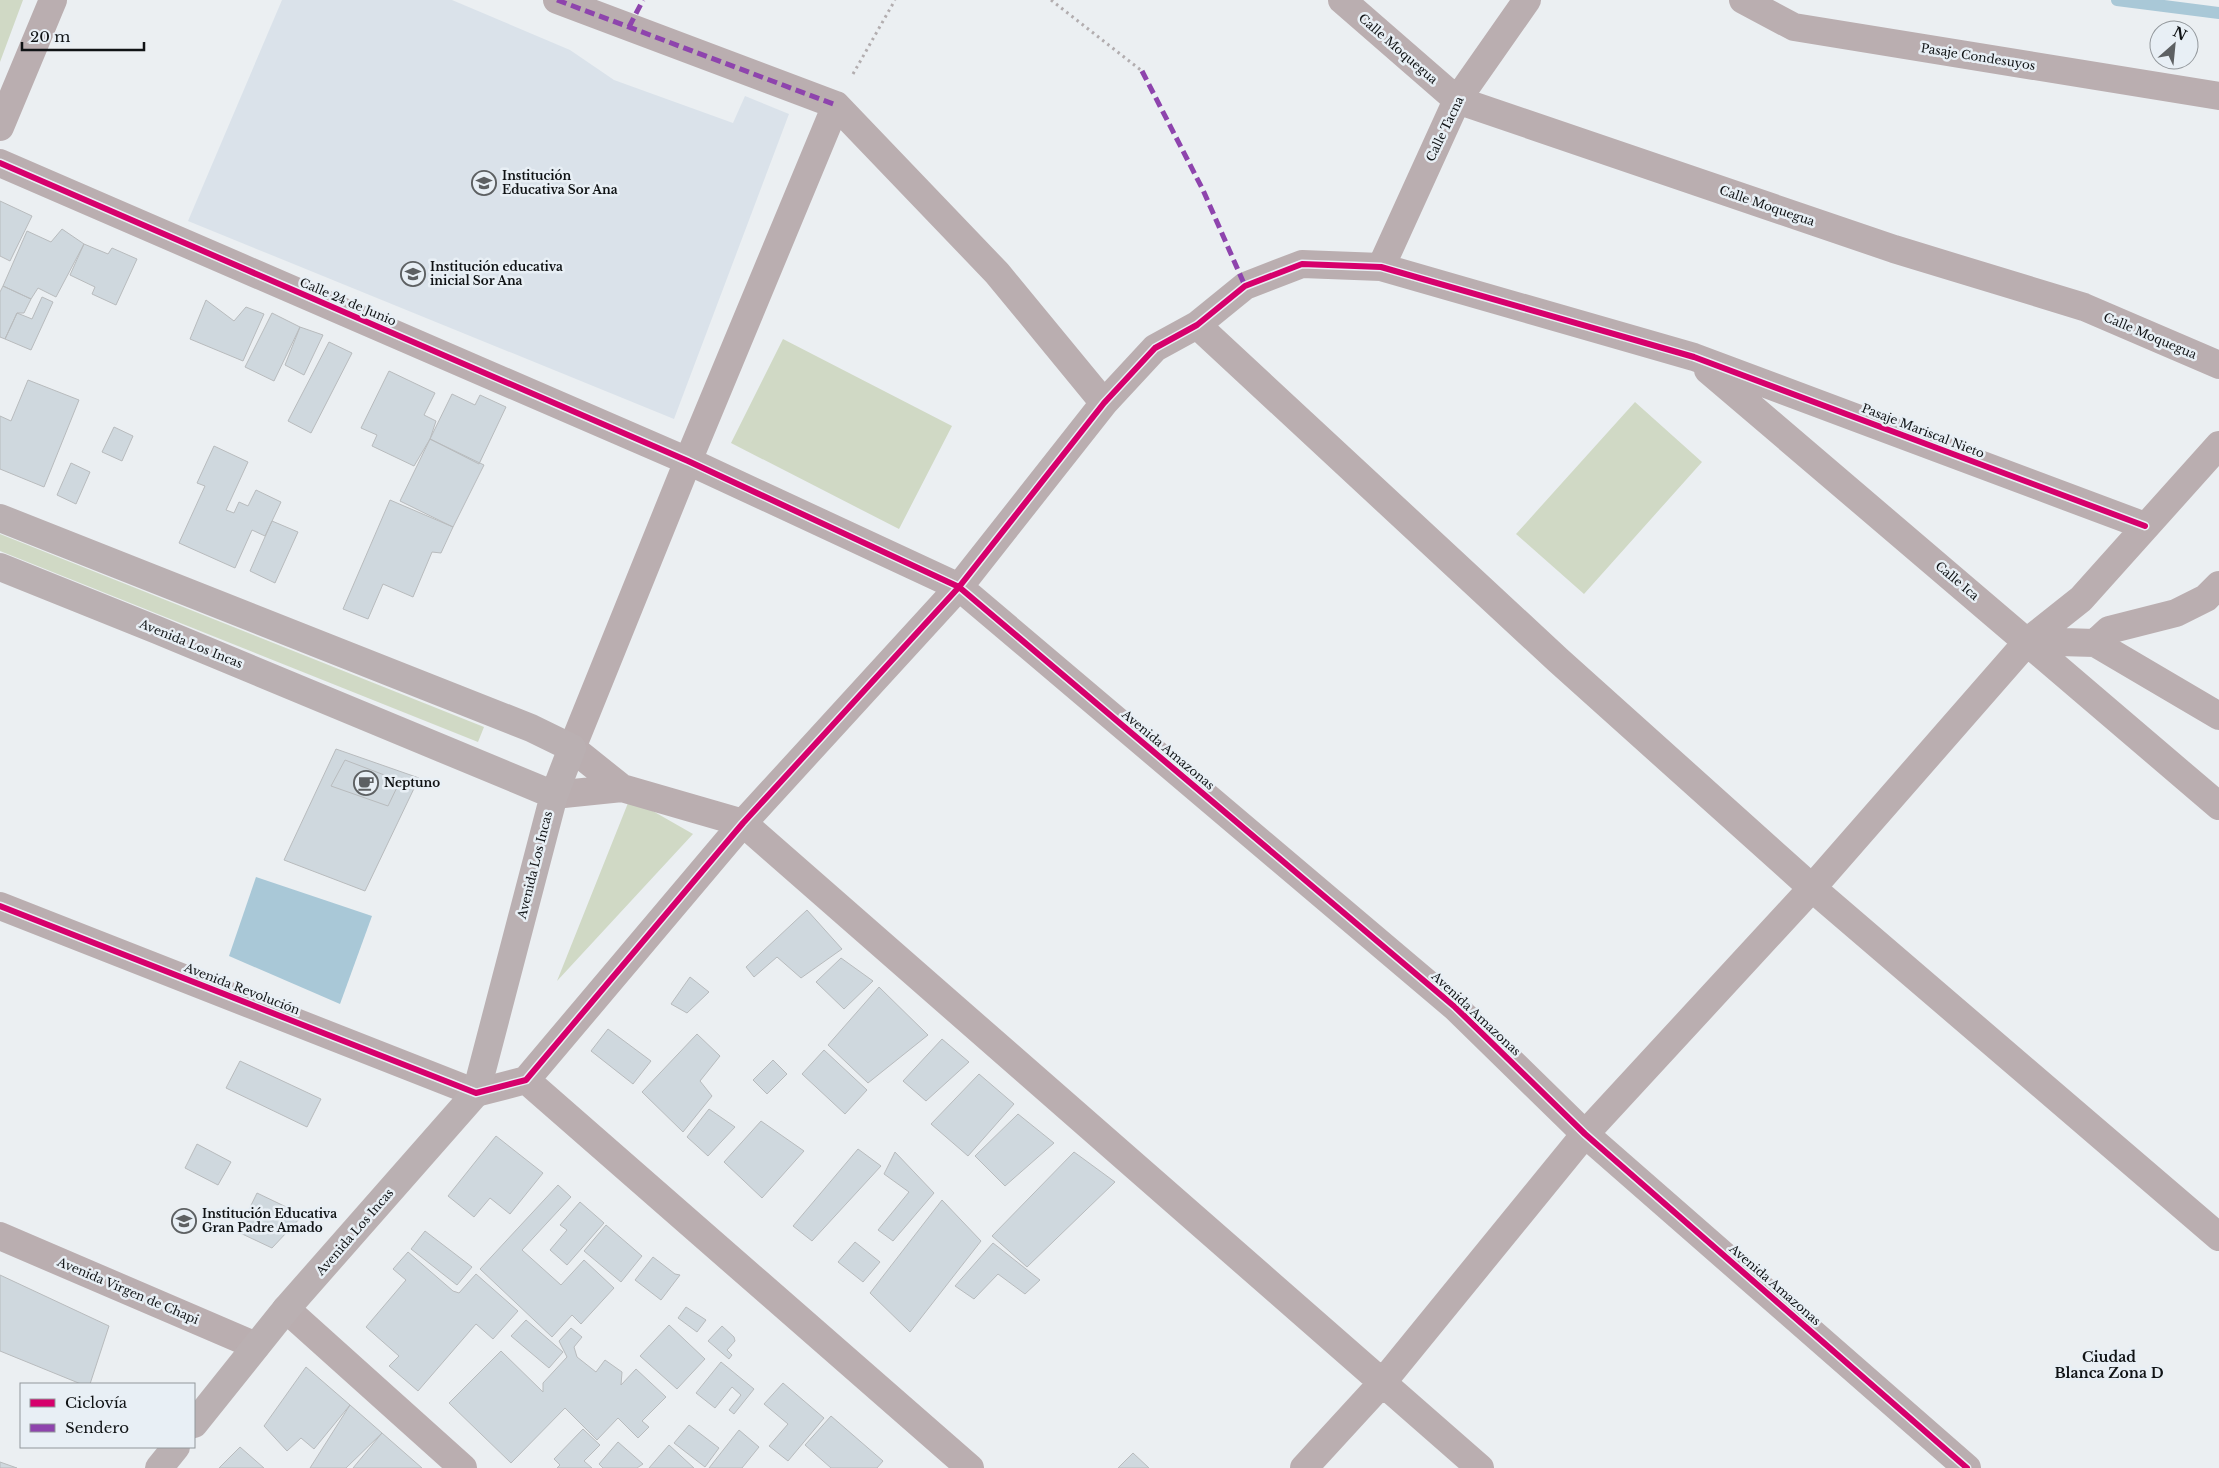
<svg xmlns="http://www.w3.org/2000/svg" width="2219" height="1468" font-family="'Libre Baskerville',serif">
  <rect width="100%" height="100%" fill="#ebeff2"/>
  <path fill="#dae2ea" d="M282,0H452L570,50L614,80L733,123L745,96L789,114L674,419L188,221Z"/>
  <path fill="#d0d9c5" d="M0,0H23L0,62Z
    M783,339L952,426L899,529L731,443Z
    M1635,402L1702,462L1584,594L1516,534Z
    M0,534L484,727L478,742L0,551Z
    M630,798L693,834L557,981Z"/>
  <path fill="#a9c8d7" d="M256,877L372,916L340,1004L229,956Z"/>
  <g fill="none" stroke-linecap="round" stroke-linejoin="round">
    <path stroke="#a9c8d7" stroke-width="12" d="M2117,0L2219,13"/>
  </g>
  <path fill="#cfd8de" stroke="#b8bbbd" d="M0,201L32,216L10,261L0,256Z
    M62,229L84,244L56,297L38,288L31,299L3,286L27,231L51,242Z
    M84,244L108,254L112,248L137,259L116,305L92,294L95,287L70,275Z
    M3,286L31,299L24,313H17L5,339L0,337V292Z
    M42,297L53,302L31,350L5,339L17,313L32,319Z
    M206,300L234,321L246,307L264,314L243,361L190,339Z
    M272,313L300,327L274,381L245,367Z
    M300,327L323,335L304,375L285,365Z
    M329,342L352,353L311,433L288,421Z
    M389,371L435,393L424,415L436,421L430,439L414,466L372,446L377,435L361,428Z
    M28,380L79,400L44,487L0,469V416L11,421Z
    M452,394L475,405L480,395L506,407L479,464L430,439Z
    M114,427L133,436L122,461L102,452Z
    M430,439L484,465L453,527L400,501Z
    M214,446L248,462L226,510L234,513L239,502L248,506L256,490L281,502L265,536L252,530L235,568L179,543L205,486L197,483Z
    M71,463L90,472L76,504L57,495Z
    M390,500L453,527L441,553L432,552L413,597L383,584L368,619L343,609Z
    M272,521L298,532L275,583L250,571Z
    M336,749L419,778L365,891L284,860Z
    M345,760L400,781L388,806L331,786Z
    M807,910L842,949L801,978L777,957L754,977L746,967Z
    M841,958L873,981L844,1009L816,982Z
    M690,977L709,992L687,1013L671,1004Z
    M879,987L928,1035L868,1083L828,1045Z
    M608,1029L651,1061L633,1084L591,1051Z
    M697,1034L720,1056L700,1081L712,1096L683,1132L642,1092Z
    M942,1039L969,1062L926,1101L903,1081Z
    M824,1050L867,1090L845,1114L802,1074Z
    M773,1060L787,1074L767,1094L753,1080Z
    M240,1061L321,1099L307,1127L226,1088Z
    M979,1074L1014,1104L968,1156L931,1124Z
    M709,1109L735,1127L708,1156L687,1137Z
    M1018,1114L1054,1143L1005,1186L975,1156Z
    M761,1121L804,1151L762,1198L724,1162Z
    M496,1136L543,1173L510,1214L490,1198L474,1217L448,1196Z
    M197,1144L231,1162L218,1185L185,1168Z
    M858,1149L881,1166L812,1241L793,1226Z
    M895,1152L934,1193L893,1241L878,1230L909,1192L884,1174Z
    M1074,1152L1115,1182L1027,1267L992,1236Z
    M558,1185L571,1197L522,1250L561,1285L584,1260L614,1288L581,1324L572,1315L552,1337L480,1269Z
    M257,1193L303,1215L272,1248L238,1232Z
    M942,1200L981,1241L910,1332L870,1293Z
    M580,1202L604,1223L567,1265L550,1250L567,1230L560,1225Z
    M606,1225L642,1256L621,1282L584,1251Z
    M425,1231L472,1267L457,1285L411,1249Z
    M855,1242L880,1262L863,1282L838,1262Z
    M993,1243L1040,1280L1025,1294L998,1274L974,1299L955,1286Z
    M408,1252L453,1291L459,1293L476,1274L518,1311L493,1339L476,1324L418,1391L389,1366L399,1356L366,1327L406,1280L393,1269Z
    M653,1257L675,1274L680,1275L661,1300L635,1280Z
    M0,1275L109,1326L90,1384H81L0,1351Z
    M686,1307L706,1320L697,1332L678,1318Z
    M526,1320L563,1352L549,1368L511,1336Z
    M669,1325L705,1359L677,1389L640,1356Z
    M722,1326L734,1337L735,1341L727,1350L732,1355L729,1359L708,1341Z
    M571,1328L582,1337L574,1347L577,1357L596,1372L605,1360L622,1372L621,1385L636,1369L666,1397L642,1421L649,1427L638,1438L618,1418L597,1440L565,1408L511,1463L449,1403L501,1351L543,1392V1383L567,1357L559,1341Z
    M721,1362L754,1389L734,1414L729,1410L741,1395L732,1387L715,1408L696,1393Z
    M306,1367L350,1405L314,1449L301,1438L287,1451L264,1426Z
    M783,1383L824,1418L788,1461L769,1446L788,1424L764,1404Z
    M350,1405L382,1433L346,1468H310Z
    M831,1416L883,1461L877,1468H831L805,1445Z
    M689,1425L719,1448L705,1467L674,1443Z
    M583,1429L600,1445L584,1461L592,1468H557L560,1465L554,1459Z
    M739,1430L759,1447L742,1468H709Z
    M382,1433L422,1468H353Z
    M618,1442L643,1464L637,1468H603L599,1464Z
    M669,1445L694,1468H649Z
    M240,1447L264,1468H219Z
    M1133,1453L1149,1468H1118Z
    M0,1462L17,1468H0Z"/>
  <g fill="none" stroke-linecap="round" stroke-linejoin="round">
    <path stroke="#b2adaf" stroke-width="3" stroke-dasharray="2.5 4" stroke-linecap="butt" d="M1051,0L1142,71
      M853,74L895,0"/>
    <path stroke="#baaeb0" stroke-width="28" d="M557,0L836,105L997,273L1104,403
      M1342,0L1457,100L1894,249L2084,307L2219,365
      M1743,0L1794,27L2219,96
      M0,127L53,0
      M0,163L688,461L959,587L1455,1007L1585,1134L1967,1468
      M1381,267L1457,100L1527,0
      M1197,325L1558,660L1812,888L2219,1237
      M1708,370L2219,806
      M2028,641L2095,643L2219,716
      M2095,643L2109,630L2176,613L2206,598L2219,585
      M622,788L572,748L688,461L836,105
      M554,795L622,788L743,823L1480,1468
      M0,906L476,1093L526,1080L743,823L959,587L1104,403L1155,348L1197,325L1245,286L1302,264L1381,267L1694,357L2145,526
      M526,1080L970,1468
      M0,1236L256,1346
      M286,1309L463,1468
      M1304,1468L1382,1383L1585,1134L1812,888L2028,641L2081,599L2219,445"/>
    <path stroke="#bab0b2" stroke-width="28" d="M0,518L531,728L572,748L554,795L476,1093L286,1309L194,1424
      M0,567L157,630L554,795
      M159,1468L176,1447"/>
    <path stroke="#8e44ad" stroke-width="5" stroke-dasharray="10 5" stroke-linecap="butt" d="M557,0L836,105
      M629,27L643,0
      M1142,71L1203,190L1245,286"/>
    <defs>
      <path id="cycleway" d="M0,163L688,461L959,587L1455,1007L1585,1134L1967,1468
        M0,906L476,1093L526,1080L743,823L959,587L1104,403L1155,348L1197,325L1245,286L1302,264L1381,267L1694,357L2145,526"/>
    </defs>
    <use href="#cycleway" stroke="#e8eff5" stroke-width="9"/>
    <use href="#cycleway" stroke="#d6006c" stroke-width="6"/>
  </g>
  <defs>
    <symbol id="school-ring" viewBox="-11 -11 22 22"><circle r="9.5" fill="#e8eff5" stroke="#5d6062" stroke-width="1.5"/><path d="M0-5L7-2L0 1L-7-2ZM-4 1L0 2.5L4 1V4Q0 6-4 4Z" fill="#5d6062"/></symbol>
    <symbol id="cafe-ring" viewBox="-11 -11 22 22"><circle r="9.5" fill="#e8eff5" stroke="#5d6062" stroke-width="1.5"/><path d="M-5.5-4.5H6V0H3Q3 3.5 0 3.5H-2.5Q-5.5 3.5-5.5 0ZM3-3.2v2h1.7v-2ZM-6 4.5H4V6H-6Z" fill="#5d6062"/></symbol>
  </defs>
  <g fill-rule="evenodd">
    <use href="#school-ring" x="470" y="169" width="28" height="28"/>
    <use href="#school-ring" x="399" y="260" width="28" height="28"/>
    <use href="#cafe-ring" x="352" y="769" width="28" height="28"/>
    <use href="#school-ring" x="170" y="1207" width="28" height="28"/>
  </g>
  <g text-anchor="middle" stroke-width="5" stroke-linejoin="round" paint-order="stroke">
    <g font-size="12" fill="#101315" stroke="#e8eff5">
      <text transform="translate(1398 49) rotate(41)" y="4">Calle Moquegua</text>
      <text transform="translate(1978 57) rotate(9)" y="4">Pasaje Condesuyos</text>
      <text transform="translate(1445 129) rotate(-64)" y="4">Calle Tacna</text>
      <text transform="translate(1767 206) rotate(19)" y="4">Calle Moquegua</text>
      <text transform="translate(348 302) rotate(23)" y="4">Calle 24 de Junio</text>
      <text transform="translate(2150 336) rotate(23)" y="4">Calle Moquegua</text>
      <text transform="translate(1923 431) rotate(21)" y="4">Pasaje Mariscal Nieto</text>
      <text transform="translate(1957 581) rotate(40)" y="4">Calle Ica</text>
      <text transform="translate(191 644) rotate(22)" y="4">Avenida Los Incas</text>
      <text transform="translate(1168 750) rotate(40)" y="4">Avenida Amazonas</text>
      <text transform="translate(535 865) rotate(-76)" y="4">Avenida Los Incas</text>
      <text transform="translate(242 989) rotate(21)" y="4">Avenida Revolución</text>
      <text transform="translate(1476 1014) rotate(43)" y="4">Avenida Amazonas</text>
      <text transform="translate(355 1232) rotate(-49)" y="4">Avenida Los Incas</text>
      <text transform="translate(1775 1285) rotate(41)" y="4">Avenida Amazonas</text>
      <text transform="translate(128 1291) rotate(23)" y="4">Avenida Virgen de Chapi</text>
    </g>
    <g font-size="12" font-weight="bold" fill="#101315" stroke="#e8eff5" text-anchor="start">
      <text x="502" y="180">Institución<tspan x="502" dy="14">Educativa Sor Ana</tspan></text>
      <text x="430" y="271">Institución educativa<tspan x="430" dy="14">inicial Sor Ana</tspan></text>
      <text x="384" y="787">Neptuno</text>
      <text x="202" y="1218">Institución Educativa<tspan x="202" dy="14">Gran Padre Amado</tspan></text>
    </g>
    <g font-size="14" font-weight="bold" fill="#101315" stroke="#e8eff5">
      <text x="2109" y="1362">Ciudad<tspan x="2109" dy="16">Blanca Zona D</tspan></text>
    </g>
  </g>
  <rect x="20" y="1383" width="175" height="65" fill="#e8eff5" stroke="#92979b"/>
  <rect x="30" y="1399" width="25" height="8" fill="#d6006c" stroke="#92979b"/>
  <text x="65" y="1408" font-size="15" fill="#101315">Ciclovía</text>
  <rect x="30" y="1424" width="25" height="8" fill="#8e44ad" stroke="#92979b"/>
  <text x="65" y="1433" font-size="15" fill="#101315">Sendero</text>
  <g transform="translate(2174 45) rotate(27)"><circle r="24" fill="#e8eff5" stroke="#92979b"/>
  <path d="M0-4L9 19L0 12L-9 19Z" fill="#5d6062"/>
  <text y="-8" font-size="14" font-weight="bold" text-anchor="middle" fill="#101315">N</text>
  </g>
  <path d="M22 42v8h122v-8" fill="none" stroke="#101315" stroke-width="2.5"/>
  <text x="30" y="42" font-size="15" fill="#101315" stroke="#e8eff5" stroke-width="4" paint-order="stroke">20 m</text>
</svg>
